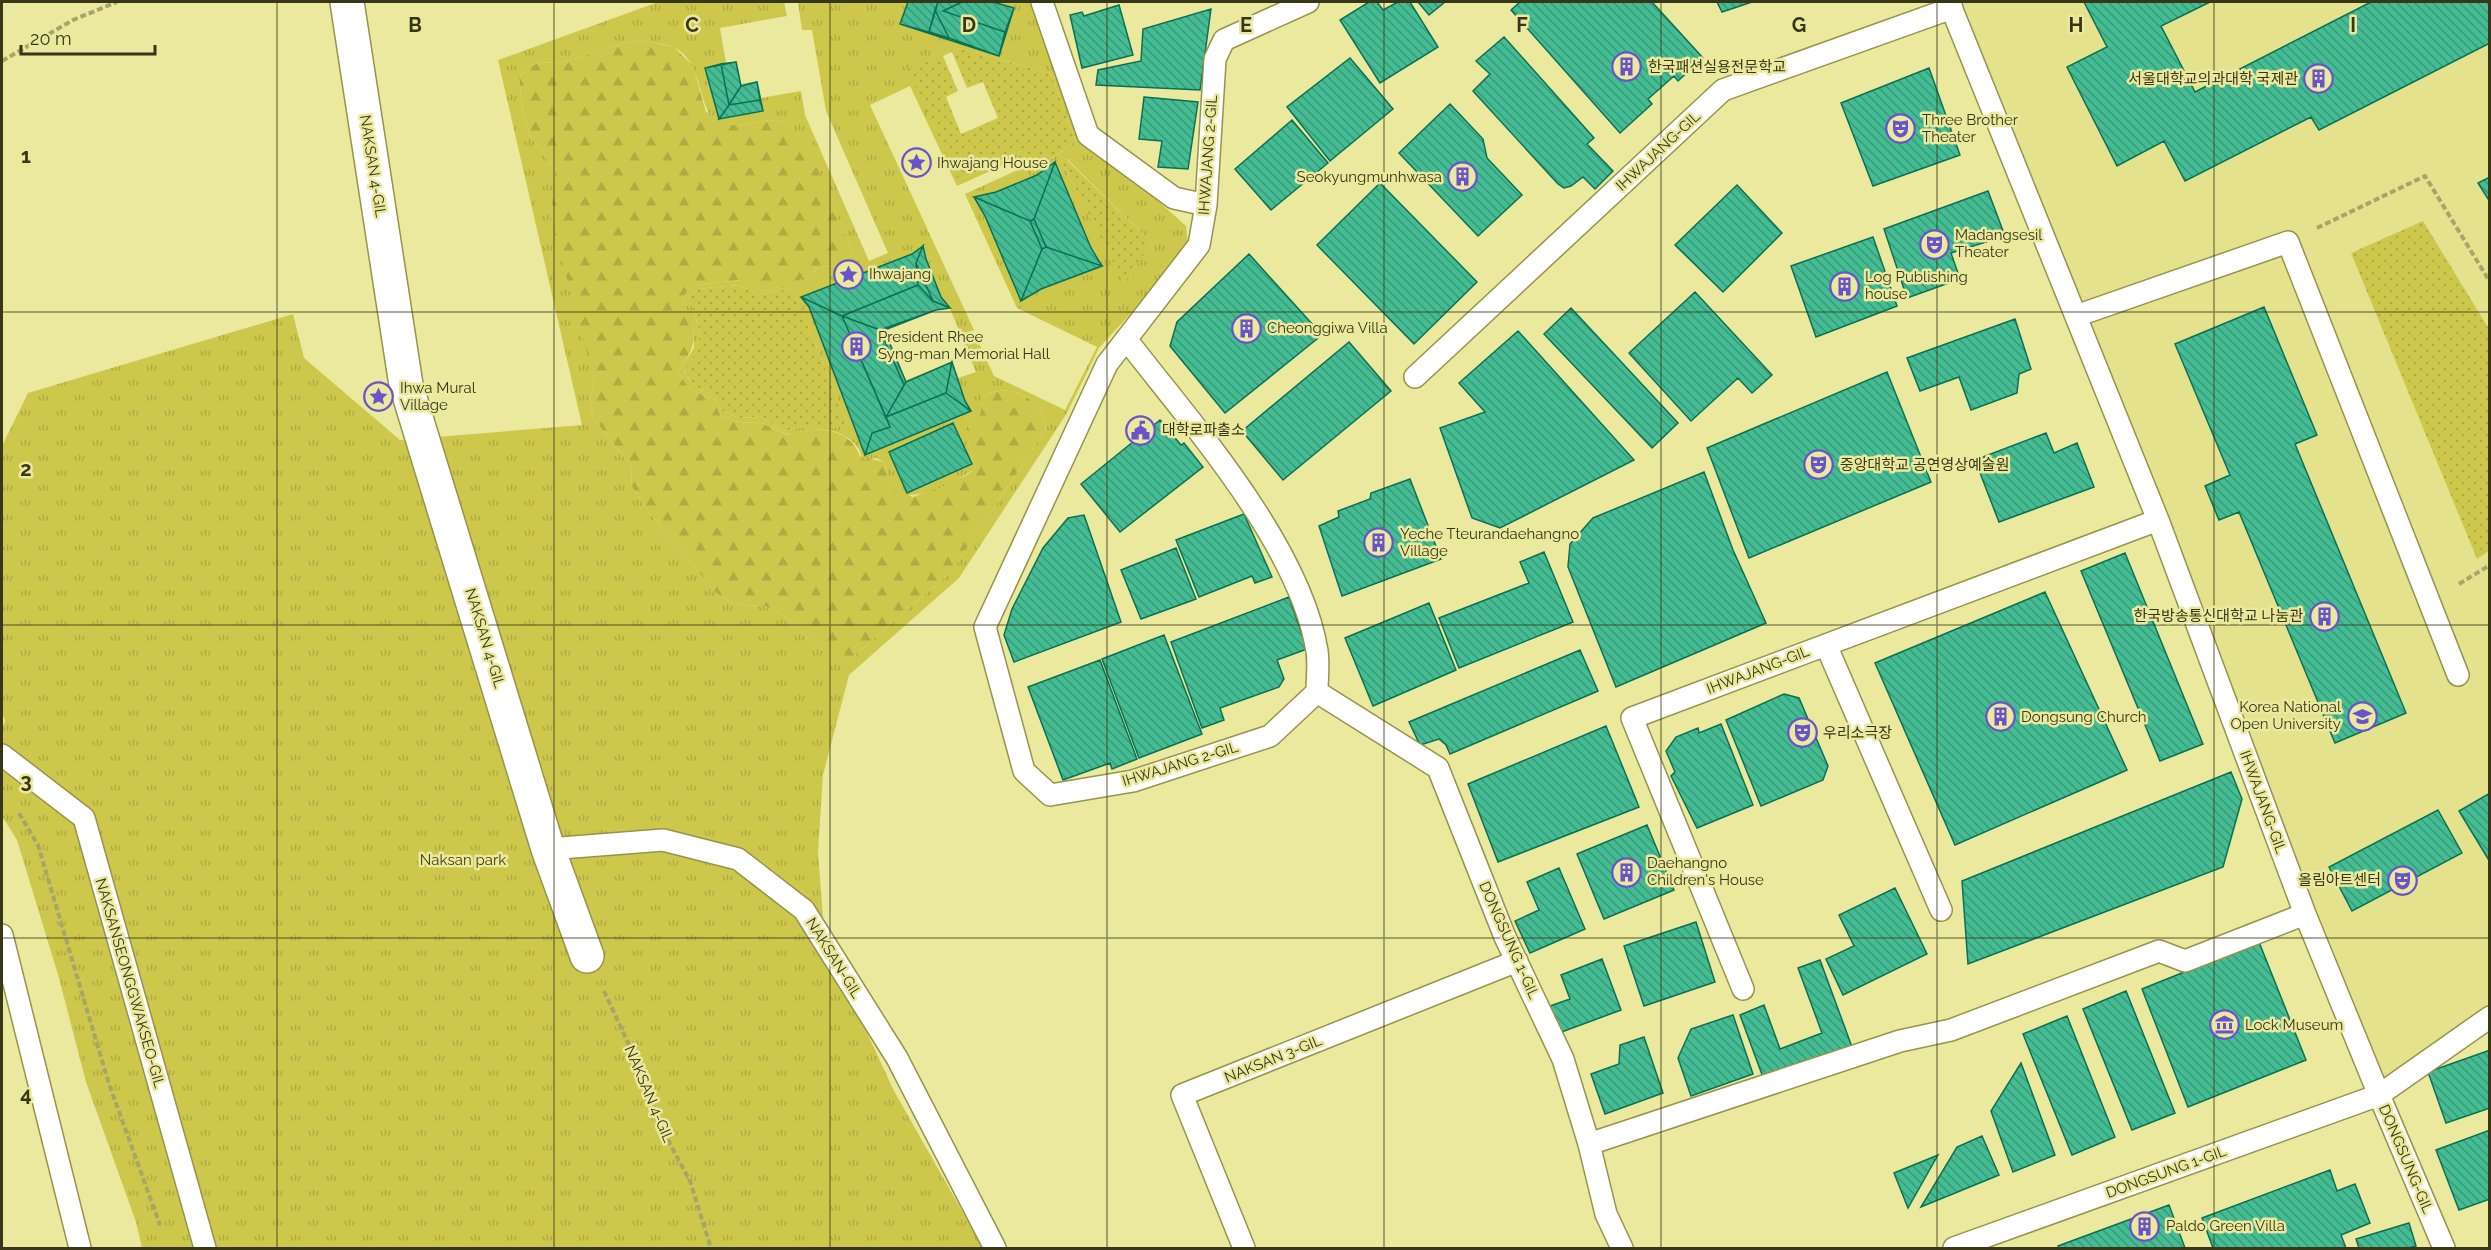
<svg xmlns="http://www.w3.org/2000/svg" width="2491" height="1250" font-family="Raleway,'Noto Sans KR',sans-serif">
  <defs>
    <pattern id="grass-dots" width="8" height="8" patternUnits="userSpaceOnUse" patternTransform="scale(1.5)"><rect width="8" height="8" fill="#cdc84c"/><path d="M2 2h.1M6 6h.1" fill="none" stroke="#b1ac42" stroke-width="1.8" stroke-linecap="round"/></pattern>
    <pattern id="forest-firs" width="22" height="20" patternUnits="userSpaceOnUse" patternTransform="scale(1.5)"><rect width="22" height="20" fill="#cdc84c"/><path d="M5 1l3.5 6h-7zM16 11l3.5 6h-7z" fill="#b1ac42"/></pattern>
    <pattern id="park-tufts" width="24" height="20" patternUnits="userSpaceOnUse" patternTransform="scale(1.5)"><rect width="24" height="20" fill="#cdc84c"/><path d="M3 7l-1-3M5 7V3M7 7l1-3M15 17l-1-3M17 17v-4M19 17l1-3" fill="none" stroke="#b1ac42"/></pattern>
    <pattern id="building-back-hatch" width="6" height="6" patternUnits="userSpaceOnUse" patternTransform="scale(1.5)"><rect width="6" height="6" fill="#44bd94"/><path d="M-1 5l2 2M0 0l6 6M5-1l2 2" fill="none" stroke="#3a9a78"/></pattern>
  </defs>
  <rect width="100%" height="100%" fill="#ebe99d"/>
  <path fill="#e4e28d" d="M1953,2H2489V1016L2379,1095Z"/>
  <path fill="url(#grass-dots)" fill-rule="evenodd" d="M959,48L1051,74L1076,141L1031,173L1020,151L958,181L906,69ZM952,52L967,88L983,82L998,118L961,134L946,97L958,91L943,56Z
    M1066,159L1152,243L1124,284L1061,161Z
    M2423,221L2489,329V551L2477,559L2351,253Z
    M738,285L759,294L793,289L847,422C831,434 808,423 786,431L760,417L739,418L722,411L714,396L694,386L684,370C707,341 700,329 688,296L697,289Z"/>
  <path fill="url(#forest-firs)" d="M640,40L674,47L693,66L706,112L740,126L770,120L788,123L805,138L853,252L839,266L821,267L787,288L762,291L741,280L694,285L683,297C696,335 701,338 678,372L690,389L713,399L721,416L739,422L762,423L788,435C814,426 849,426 860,456L884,462L893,488L913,497L967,475L975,468L966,431L967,422L980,414L983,396C1011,381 1041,398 1047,428L952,571L846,663L813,644L785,616L763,605L746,606L730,602L716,593L651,515L632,487L631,466L593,418L590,400L594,383L550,220L555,169L530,135L523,113L519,78L528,67L541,62L562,63L610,47Z"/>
  <path fill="url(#park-tufts)" fill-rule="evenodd" d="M658,2H784L787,16L720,28L726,63L737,61L741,84L757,81L761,98L801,91L805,115L869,261L888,253L826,111L812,30H802L798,2H1033L1083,134L1186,226L1189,250L1099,348L1067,413L959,578L849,675L823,775L818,852L825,942L894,1091L983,1248H142L136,1222L86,1082L59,978L17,840L2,816V729L5,721L2,712V446L28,393L293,314L304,358L400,440L582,425L498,60ZM640,40C650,43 663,43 673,47C702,60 697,101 715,123L740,126L770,120L788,123L804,138L853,252L839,266L821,267L787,288L762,291L742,280L693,285L683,297L694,332V348L678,372L690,389L713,399L721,416L739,422L762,423L789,435C812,427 841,425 858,448C861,453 860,456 865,460L876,458L884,462C888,470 889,482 894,489C907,507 961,480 975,468L966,431L968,422L980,414L983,396C1011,381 1041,398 1047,428L952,571L846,663L813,644L785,616L763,605L746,606L730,602L716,593L651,515L632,487L631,466L593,418L590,400L594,383L589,360L551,220L555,169L530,135L523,113L519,78L528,67L541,62L562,63L610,47ZM959,48L1051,74L1076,141L1032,173L1021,151L958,181L907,69ZM910,86L957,186L1019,158L1024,167L965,194L1017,308L1097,347L1065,410L994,376L976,337L963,342L976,372L958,378L952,362L906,380L886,331L935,310L950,309L961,335L974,330L870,105ZM1067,159L1152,243L1124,283L1061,161ZM738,285L759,294L793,289L847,422C831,434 807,423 786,431L760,417L739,418L722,411L714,396L694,386L684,371C707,341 700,329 688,296L697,289Z"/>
  <path fill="url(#building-back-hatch)" stroke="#0b7053" stroke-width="1.5" d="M908,2H993L1014,8L999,56L900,24Z
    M908,2H938L929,32L900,24Z
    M938,2H962L943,11L1005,32L999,56L949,38L935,10Z
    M962,2H993L1014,8L1005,32L943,11Z
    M1369,2H1377L1383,10L1398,2H1410L1438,47L1380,83L1340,20Z
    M1418,2H1445L1429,15Z
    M1520,2H1652L1703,58L1678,81L1674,76L1648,99L1652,104L1620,133L1511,10Z
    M1717,2H1752L1722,12Z
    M2084,2H2210L2161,26L2195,92L2371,2H2490V43L2319,130L2311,117L2185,181L2164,141L2117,166L2067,67L2107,47Z
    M1119,5L1133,55L1082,68L1070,15L1082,12L1084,16Z
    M1211,9L1200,90L1096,85L1098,70L1141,61L1143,29Z
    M935,10L949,38L929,32Z
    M1504,37L1594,138L1587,144L1613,171L1595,189L1583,177L1571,186L1564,188L1558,184L1473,91L1490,74L1476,61Z
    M1350,58L1393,109L1330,161L1287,107Z
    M736,62L741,86L757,82L763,111L719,119L705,68Z
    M736,62L741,86L729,105L721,64Z
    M721,64L729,105L719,119L705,68Z
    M1929,68L1960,155L1873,186L1841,103Z
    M757,82L760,100L729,105L741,86Z
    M1144,97L1198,102L1188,169L1158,167L1162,141L1139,139Z
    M760,100L763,111L719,119L729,105Z
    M1450,104L1483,139L1487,158L1522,195L1478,236L1399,153Z
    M1292,120L1328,163L1271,210L1235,169Z
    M1055,162L1091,248L1102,266L1041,289L1021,301L985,216L974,197L996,192L1037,175Z
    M1055,162L1034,219L1030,221L974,197L996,192L1037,175Z
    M2490,177V202L2478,183Z
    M1380,183L1477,282L1414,344L1317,245Z
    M1737,185L1782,233L1723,292L1675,245Z
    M1988,191L2005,236L1951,253L1960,279L1907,298L1884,229Z
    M1034,219L1046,247L1042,249L1030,221Z
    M1873,237L1897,306L1816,337L1791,266Z
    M923,246L926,259L941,297L950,308L936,310L884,330L906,382L952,362L965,401L971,411L865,455L809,307L801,297L912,254Z
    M923,246L916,263L918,285L842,316L801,297L912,254Z
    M923,246L926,259L941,297L950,308L933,301L916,263Z
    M1046,247L1102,266L1041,289L1021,301L1042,249Z
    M1249,254L1322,335L1225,413L1170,346L1177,322Z
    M918,285L933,301L950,308L936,310L880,330L842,316Z
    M1695,292L1772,375L1752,393L1738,378L1691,421L1629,353Z
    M801,297L842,316L890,427L872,433L865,455L809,307Z
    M2264,307L2317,435L2295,444L2406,713L2335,743L2239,512L2219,520L2205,486L2230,475L2175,344Z
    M1571,308L1678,423L1652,448L1544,334Z
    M842,316L880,330L904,385L886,417Z
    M2015,319L2031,369L2019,374L2017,393L1971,410L1959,377L1920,391L1907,358Z
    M1518,331L1634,460L1500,528L1472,518L1440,428L1485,412L1459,383Z
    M1349,342L1391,391L1283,480L1242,431Z
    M952,362L965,401L971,411L946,393Z
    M952,362L946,393L886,417L906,382Z
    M1887,372L1931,482L1749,558L1707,448Z
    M946,393L971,411L865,455L872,433L890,427L886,417Z
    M1160,420L1181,445L1184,443L1203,467L1120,532L1081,484Z
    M953,423L972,464L907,493L889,452Z
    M2046,433L2054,453L2077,443L2094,487L1999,522L1975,460Z
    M1704,472L1733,550L1766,623L1616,687L1568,567L1570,544L1593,518Z
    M1410,479L1441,559L1342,596L1319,526L1339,517L1338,511L1370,499L1371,493Z
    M1244,514L1272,577L1255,583L1252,576L1199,597L1176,540Z
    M1084,515L1121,622L1014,662L1004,635L1012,609L1043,548L1068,518Z
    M1176,548L1196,599L1141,619L1121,570Z
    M1544,552L1573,622L1459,668L1439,618L1529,583L1520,562Z
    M2125,553L2203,744L2160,761L2081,571Z
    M2045,592L2127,770L1955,845L1875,663Z
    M1289,597L1307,649L1277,660L1284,679L1279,687L1220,708L1224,720L1202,728L1171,642Z
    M1429,603L1456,670L1373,706L1345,638Z
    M1164,635L1202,734L1139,758L1102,659Z
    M1580,650L1598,691L1450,754L1446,745L1439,739L1420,745L1409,722Z
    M1100,660L1137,759L1112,769L1110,763L1063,780L1028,687Z
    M1784,694L1799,698L1828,766L1823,780L1761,806L1726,720Z
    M1721,724L1753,805L1697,828L1671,776L1675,772L1666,751L1676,737L1698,728L1699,733Z
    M1606,726L1639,807L1498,862L1468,784Z
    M2231,772L2242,799L2223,867L1968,964L1962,881Z
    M2490,793V862L2459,811Z
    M2438,810L2462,853L2352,911L2329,867Z
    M1647,825L1674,890L1604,919L1577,854Z
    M1559,868L1585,929L1530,953L1515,921L1539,910L1527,882Z
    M1895,888L1927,954L1843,995L1826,959L1854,946L1839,915Z
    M1696,922L1715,982L1644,1006L1624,946Z
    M2259,942L2306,1060L2188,1107L2142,989Z
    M1602,959L1621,1010L1559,1033L1550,1006L1570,999L1561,975Z
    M1820,960L1852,1047L1764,1080L1740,1015L1764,1005L1780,1049L1822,1033L1798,968Z
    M2126,991L2175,1113L2132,1130L2083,1009Z
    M1733,1015L1753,1074L1691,1096L1678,1058L1691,1029Z
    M2067,1016L2115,1137L2072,1155L2023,1034Z
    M1644,1037L1663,1093L1605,1114L1591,1074L1619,1064L1620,1045Z
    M2490,1050V1108L2446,1123L2428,1072Z
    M2021,1063L2055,1155L2013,1172L1991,1111Z
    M2490,1130V1199L2459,1210L2436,1150Z
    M1982,1136L1999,1175L1921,1207L1957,1147Z
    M1938,1155L1908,1208L1894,1173Z
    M2330,1170L2337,1191L2355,1184L2370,1223L2341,1235L2346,1248H2213L2202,1218Z
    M2169,1205L2185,1248H2059L2058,1246Z
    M2409,1223L2416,1246L2408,1248H2359L2356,1239Z"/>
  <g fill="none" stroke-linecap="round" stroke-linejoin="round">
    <defs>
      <path id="lane" d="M1042,2L1088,135L1174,198L1206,205
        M1949,2L2158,520L2305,914L2379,1095L1954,1248
        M2076,316L2288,242L2458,675
        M1126,339C1191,423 1300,545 1317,651C1319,664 1317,679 1317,692L1270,736L1133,781L1050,795L1024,771L985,627L1107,364L1199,245L1206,205L1215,59L1224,40L1308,2
        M1415,377L1723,90L1952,8
        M1826,645L1941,910
        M1317,692L1438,768L1505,937L1563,1059L1589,1144L1606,1214L1622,1248
        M2,755L84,818L205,1248
        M548,849L663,840L738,859L804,910L897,1058L995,1248
        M2,935L80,1248
        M1743,989L1632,718L2158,520
        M1589,1144L1900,1041L1951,1030L2159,951L2185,961L2305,914
        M1244,1248L1182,1095L1517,961
        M2444,1248L2379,1095L2490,1017"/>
      <path id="street" d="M347,2L406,385L548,849L587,956"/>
    </defs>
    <use href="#lane" stroke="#96944b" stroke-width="24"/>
    <use href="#street" stroke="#96944b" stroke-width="36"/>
    <path stroke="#a7a56a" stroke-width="4" stroke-dasharray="6 3" stroke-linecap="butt" d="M2,61L73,20L117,2
      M2317,228L2425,176L2490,282
      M2459,584L2490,565
      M19,813L38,845L109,1084L160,1225
      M604,991L636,1060L662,1129L690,1181L711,1248"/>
    <use href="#lane" stroke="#fff" stroke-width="21"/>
    <use href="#street" stroke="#fff" stroke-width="33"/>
  </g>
  <path fill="none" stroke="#373617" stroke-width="1.5" stroke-opacity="0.55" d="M277,2V1248M554,2V1248M830,2V1248M1107,2V1248M1384,2V1248M1661,2V1248M1937,2V1248M2214,2V1248M2,312H2490M2,625H2490M2,938H2490"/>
  <defs>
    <symbol id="building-ring" viewBox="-11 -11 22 22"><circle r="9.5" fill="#ebe99d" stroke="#6953cc" stroke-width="1.5"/><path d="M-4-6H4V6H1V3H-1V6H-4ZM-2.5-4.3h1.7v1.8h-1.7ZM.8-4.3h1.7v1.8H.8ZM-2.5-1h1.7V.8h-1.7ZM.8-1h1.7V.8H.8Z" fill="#6953cc"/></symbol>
    <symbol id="theatre-ring" viewBox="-11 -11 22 22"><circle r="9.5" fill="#ebe99d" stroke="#6953cc" stroke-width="1.5"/><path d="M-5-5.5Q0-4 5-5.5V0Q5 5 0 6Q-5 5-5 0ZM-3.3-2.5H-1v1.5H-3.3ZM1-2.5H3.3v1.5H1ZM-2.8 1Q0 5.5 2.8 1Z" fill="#6953cc"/></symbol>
    <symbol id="sight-ring" viewBox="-11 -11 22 22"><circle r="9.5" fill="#ebe99d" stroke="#6953cc" stroke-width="1.5"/><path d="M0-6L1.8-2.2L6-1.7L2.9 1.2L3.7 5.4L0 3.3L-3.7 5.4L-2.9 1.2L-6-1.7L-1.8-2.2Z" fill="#6953cc"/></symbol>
    <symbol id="civic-ring" viewBox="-11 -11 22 22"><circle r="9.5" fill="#ebe99d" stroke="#6953cc" stroke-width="1.5"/><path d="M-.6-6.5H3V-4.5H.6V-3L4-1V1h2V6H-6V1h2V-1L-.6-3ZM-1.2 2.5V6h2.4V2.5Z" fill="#6953cc"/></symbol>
    <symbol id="university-ring" viewBox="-11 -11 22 22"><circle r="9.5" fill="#ebe99d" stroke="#6953cc" stroke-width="1.5"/><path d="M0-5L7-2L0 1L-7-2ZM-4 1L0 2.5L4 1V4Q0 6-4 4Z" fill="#6953cc"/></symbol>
    <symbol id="museum-ring" viewBox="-11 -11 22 22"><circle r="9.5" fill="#ebe99d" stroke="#6953cc" stroke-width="1.5"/><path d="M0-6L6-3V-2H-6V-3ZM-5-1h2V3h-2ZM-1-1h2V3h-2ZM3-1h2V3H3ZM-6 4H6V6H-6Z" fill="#6953cc"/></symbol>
  </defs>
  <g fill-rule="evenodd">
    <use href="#building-ring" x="1610" y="50" width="33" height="33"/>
    <use href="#building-ring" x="2302" y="62" width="33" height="33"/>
    <use href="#theatre-ring" x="1884" y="112" width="33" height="33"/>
    <use href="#sight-ring" x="900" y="146" width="33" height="33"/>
    <use href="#building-ring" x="1446" y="160" width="33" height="33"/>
    <use href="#theatre-ring" x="1918" y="228" width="33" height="33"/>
    <use href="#sight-ring" x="832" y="258" width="33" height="33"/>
    <use href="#building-ring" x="1828" y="270" width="33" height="33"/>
    <use href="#building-ring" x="1230" y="312" width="33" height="33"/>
    <use href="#building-ring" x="840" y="330" width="33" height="33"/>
    <use href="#sight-ring" x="362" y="380" width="33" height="33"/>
    <use href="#civic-ring" x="1124" y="414" width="33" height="33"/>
    <use href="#theatre-ring" x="1802" y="448" width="33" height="33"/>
    <use href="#building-ring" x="1362" y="526" width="33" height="33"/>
    <use href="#building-ring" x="2308" y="600" width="33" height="33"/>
    <use href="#university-ring" x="2346" y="700" width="33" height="33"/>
    <use href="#building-ring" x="1984" y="700" width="33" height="33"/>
    <use href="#theatre-ring" x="1786" y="716" width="33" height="33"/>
    <use href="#building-ring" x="1610" y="856" width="33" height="33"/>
    <use href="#theatre-ring" x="2386" y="864" width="33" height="33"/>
    <use href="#museum-ring" x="2208" y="1008" width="33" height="33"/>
    <use href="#building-ring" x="2128" y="1210" width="33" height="33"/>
  </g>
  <g text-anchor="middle" stroke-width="5" stroke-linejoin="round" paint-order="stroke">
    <g font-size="15" fill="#373617" stroke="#ebe99d" text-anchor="start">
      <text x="1648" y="72">한국패션실용전문학교</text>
      <text x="2298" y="84" text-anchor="end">서울대학교의과대학 국제관</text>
      <text x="1922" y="125">Three Brother<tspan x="1922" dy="17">Theater</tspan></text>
      <text x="937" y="168">Ihwajang House</text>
      <text x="1442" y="182" text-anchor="end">Seokyungmunhwasa</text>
      <text x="1955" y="240">Madangsesil<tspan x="1955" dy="17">Theater</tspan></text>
      <text x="869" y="279">Ihwajang</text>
      <text x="1865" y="282">Log Publishing<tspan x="1865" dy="17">house</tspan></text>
      <text x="1267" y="333">Cheonggiwa Villa</text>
      <text x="878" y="342">President Rhee<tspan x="878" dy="17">Syng-man Memorial Hall</tspan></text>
      <text x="400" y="393">Ihwa Mural<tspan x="400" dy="17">Village</tspan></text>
      <text x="1162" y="435">대학로파출소</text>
      <text x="1840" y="470">중앙대학교 공연영상예술원</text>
      <text x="1400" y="539">Yeche Tteurandaehangno<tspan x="1400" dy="17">Village</tspan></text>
      <text x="2303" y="621" text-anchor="end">한국방송통신대학교 나눔관</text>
      <text x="2341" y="712" text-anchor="end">Korea National<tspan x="2341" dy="17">Open University</tspan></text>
      <text x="2021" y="722">Dongsung Church</text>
      <text x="1823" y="738">우리소극장</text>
      <text x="1647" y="868">Daehangno<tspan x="1647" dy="17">Children's House</tspan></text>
      <text x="2381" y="885" text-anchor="end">올림아트센터</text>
      <text x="2245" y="1030">Lock Museum</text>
      <text x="2166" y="1231">Paldo Green Villa</text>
    </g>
    <g font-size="15" fill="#373617" stroke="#ebe99d">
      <text transform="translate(1658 151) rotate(-43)" y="5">IHWAJANG-GIL</text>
      <text transform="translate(1208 155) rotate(-86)" y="5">IHWAJANG 2-GIL</text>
      <text transform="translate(373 166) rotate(81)" y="5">NAKSAN 4-GIL</text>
      <text transform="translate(485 638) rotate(73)" y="5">NAKSAN 4-GIL</text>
      <text transform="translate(1758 670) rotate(-21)" y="5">IHWAJANG-GIL</text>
      <text transform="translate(1180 764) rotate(-17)" y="5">IHWAJANG 2-GIL</text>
      <text transform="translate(2263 802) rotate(70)" y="5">IHWAJANG-GIL</text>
      <text transform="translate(1509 940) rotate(66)" y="5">DONGSUNG 1-GIL</text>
      <text transform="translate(834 958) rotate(58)" y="5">NAKSAN-GIL</text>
      <text transform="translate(130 983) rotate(74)" y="5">NAKSANSEONGGWAKSEO-GIL</text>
      <text transform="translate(1273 1059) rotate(-22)" y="5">NAKSAN 3-GIL</text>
      <text transform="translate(649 1094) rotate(67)" y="5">NAKSAN 4-GIL</text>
      <text transform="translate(2406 1159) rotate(67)" y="5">DONGSUNG-GIL</text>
      <text transform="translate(2166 1172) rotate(-20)" y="5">DONGSUNG 1-GIL</text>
    </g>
    <g font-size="15" fill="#444209" stroke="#ebe99d">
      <text x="463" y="865">Naksan park</text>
    </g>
  </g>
  <g font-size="20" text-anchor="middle" font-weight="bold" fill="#373617" stroke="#ebe99d" stroke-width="5" stroke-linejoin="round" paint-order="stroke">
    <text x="415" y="32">B</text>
    <text x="692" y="32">C</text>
    <text x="969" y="32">D</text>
    <text x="1246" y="32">E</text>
    <text x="1522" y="32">F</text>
    <text x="1799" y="32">G</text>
    <text x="2076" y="32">H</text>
    <text x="2353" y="32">I</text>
    <text x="26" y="163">1</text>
    <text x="26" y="476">2</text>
    <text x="26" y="788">3</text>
    <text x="26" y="1101">4</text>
  </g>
  <rect width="2491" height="1250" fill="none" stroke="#373617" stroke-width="6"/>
  <path d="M21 45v9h134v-9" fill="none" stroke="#373617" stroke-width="3"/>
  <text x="30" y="45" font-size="18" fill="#373617" stroke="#ebe99d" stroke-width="4.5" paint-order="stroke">20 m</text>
</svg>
